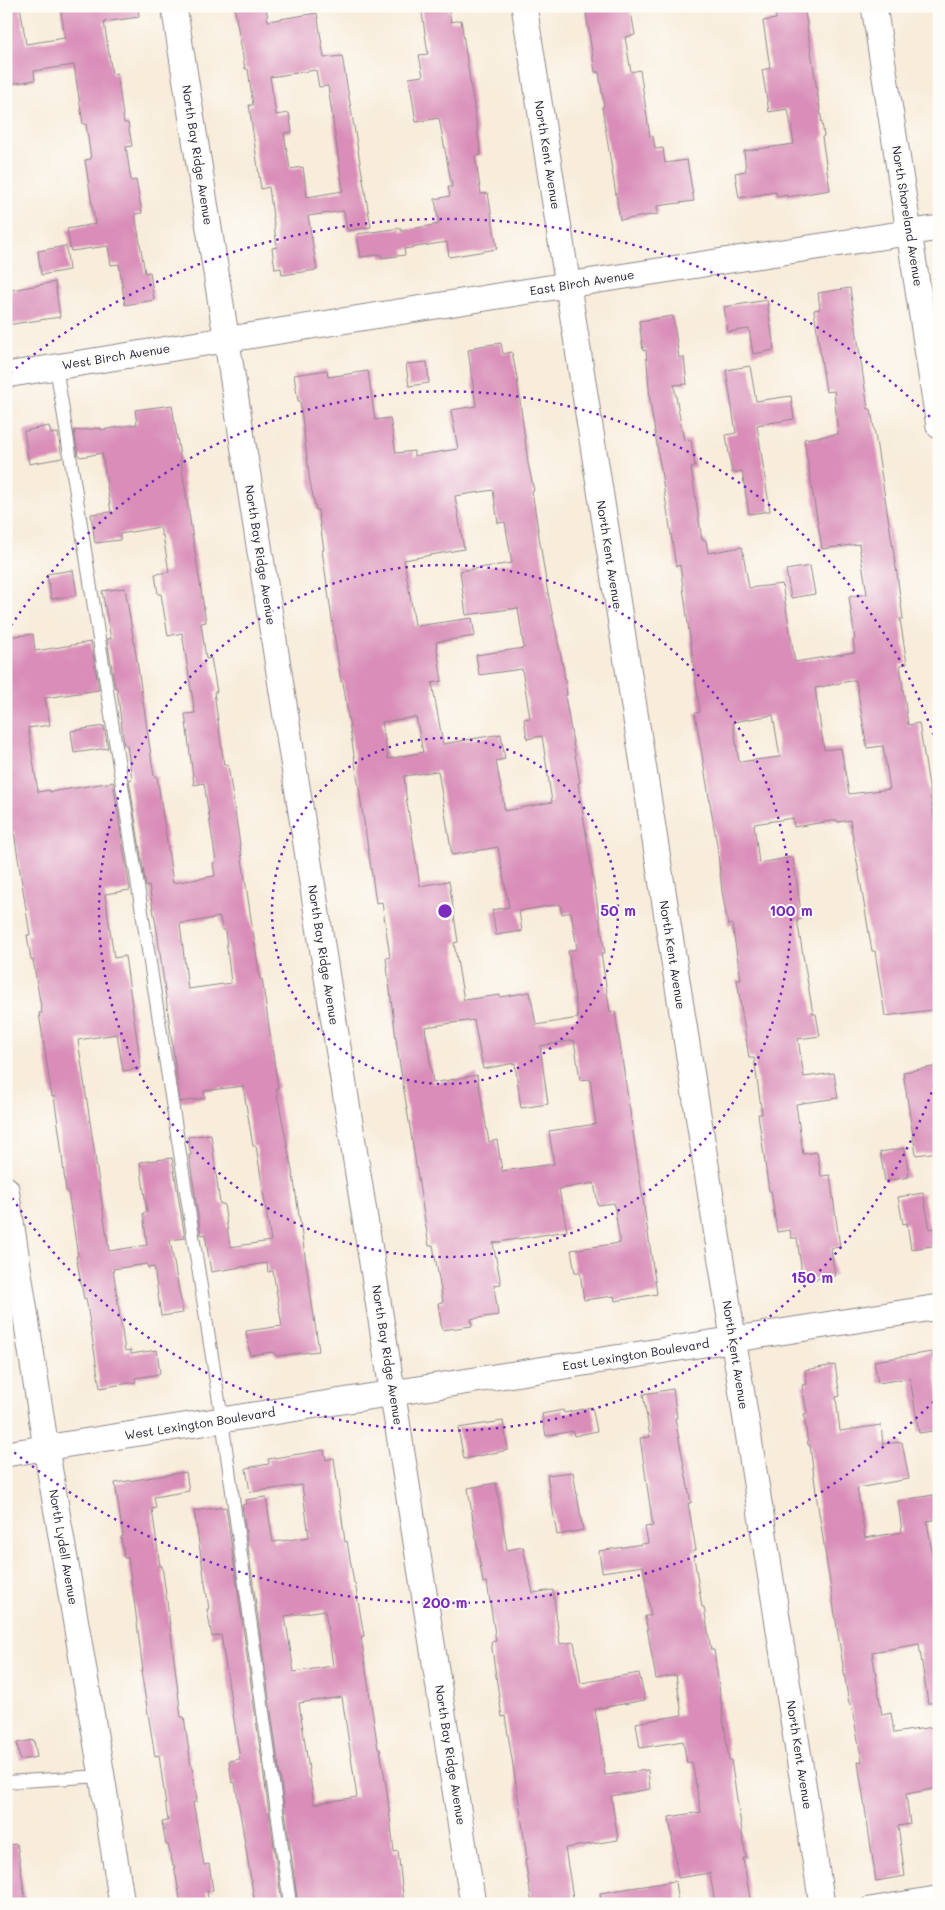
<svg xmlns="http://www.w3.org/2000/svg" width="945" height="1910" font-family="Mali,sans-serif">
  <rect width="100%" height="100%" fill="#fdfcf7"/>
  <filter id="ink" filterUnits="userSpaceOnUse"><feTurbulence type="fractalNoise" baseFrequency=".02" numOctaves="2"/><feDisplacementMap in="SourceGraphic" scale="10" xChannelSelector="R" yChannelSelector="G"/><feConvolveMatrix kernelMatrix="1 2 1 2 8 2 1 2 1" color-interpolation-filters="sRGB"/></filter>
  <filter id="wash" filterUnits="userSpaceOnUse"><feTurbulence type="fractalNoise" baseFrequency=".0096" numOctaves="4" result="noise"/><feDisplacementMap in="SourceGraphic" scale="20" xChannelSelector="R" yChannelSelector="G"/><feGaussianBlur stdDeviation="1.12" result="paint"/><feColorMatrix in="noise" values="0 0 0 0 0 0 0 0 0 0 0 0 0 0 0 0 0 1.4 0 .05"/><feComposite in="paint" operator="in"/></filter>
  <g filter="url(#wash)">
    <rect width="100%" height="100%" fill="#f8ecda"/>
    <g id="blocks">
      <path fill="#d98db8" fill-rule="evenodd" d="M6,6H20L26,44L65,38L60,6H138L139,17L104,22L112,74L117,73L124,123H128L132,146L126,147L131,181L136,180L142,213L135,214L145,273L150,272L154,300L125,305L119,264L111,265L108,246L71,251L67,229L95,224L85,160L91,159L86,124H83L74,65L34,71L35,80L11,84L6,52Z
        M234,6H266L268,21L317,13L324,58L342,56L371,227L347,231L344,211L308,216L317,270L282,275L281,268L275,269L272,248L277,247L269,187L261,189L249,105H253L248,69H245ZM316,70L319,87L328,86L343,191L307,197L303,167L290,169L284,133L292,132L289,113L276,115L270,77Z
        M421,6H448L451,22L461,20L481,155L475,156L481,194L488,193L497,249L449,257L447,242L404,249L405,255L381,258V254L361,257L357,234L401,228V231L439,224L435,199L450,196L448,187H452L439,118L416,122L409,78L423,76L419,55L428,54Z
        M585,6H630L635,35L625,37L631,72L640,70L650,137L653,136L655,149L663,148L665,163L687,160L694,201L657,206L658,214L620,220L602,107L604,106L599,72H595Z
        M774,6H804L824,136L822,137L830,190L787,197V195L777,197L776,192L739,198L735,173L746,171L744,151L794,144L788,109L769,112L762,70L770,68L763,21L776,19Z
        M66,246L69,270L41,275L38,251Z
        M55,282L60,317L6,325V291Z
        M850,288L868,409H871L897,574L903,619H900L907,664L900,665L908,725L919,723L939,849V1009L885,1016L875,951H872L850,820L838,822L837,820L794,827L793,818L754,824L759,863L793,857L802,919L797,920L813,1014H816L820,1036L798,1039L804,1077L834,1073L838,1098L796,1104L803,1154L817,1152L821,1176L830,1175L840,1247L831,1248L835,1276L803,1281L797,1238H791L790,1230L777,1232L771,1191H769L758,1114H762L754,1058H749L737,980H741L732,924L728,925L722,891L717,845L695,713L700,712L680,565L676,566L650,401L646,350L643,351L639,321L673,316L679,358L684,357L687,384L674,385L684,441L691,440L695,467L691,468L702,540H706L708,553L742,547L749,588L782,584L795,662L855,652L853,640L855,639L849,597L867,594L859,544L822,549L804,439L838,434L834,391L826,392L814,310L820,309L818,293ZM856,680L867,748L883,746L890,789L849,794L841,748L824,750L815,688ZM773,715L780,757L739,762L733,722Z
        M767,300L774,350L753,354L749,329L728,332L724,307Z
        M501,343L503,354L512,352L517,378L528,463L534,491H532L547,588L563,667L567,695L565,696L580,783H578L605,953H601L610,1012L615,1011L657,1294L615,1301L614,1296L584,1300L580,1272H575L571,1250L620,1243L614,1203L598,1205L594,1183L559,1189L567,1231L493,1243L501,1284L494,1285L498,1315L471,1319L472,1326L442,1330L438,1303L443,1302L433,1245L429,1246L397,1047L386,958L390,957L382,902L376,903L372,875L343,682H341L338,661L322,550H324L318,510H316L310,482L300,401H298L294,375L327,370L328,377L368,371L375,420L390,418L396,453L414,451V456L458,449L451,410L476,406L468,350L474,349V347ZM493,490L498,523L505,522L512,563L460,571L466,615L518,608L524,648L476,655L479,675L522,669L530,718L524,719L527,739L542,736L552,802L505,811L496,761L505,759L501,734L443,744L432,683L442,681L436,642L475,636L472,618L417,626L415,625L404,560L464,549L455,496ZM416,717L423,752L388,759L382,722ZM438,771L452,855L498,847L509,907L492,910L496,935L522,931L519,911L560,904L562,914L571,912L577,949L568,951L578,1018L536,1025L530,992L500,997V995L464,1000L454,943L458,942L449,881L420,886L406,796L404,776ZM474,1020L483,1069L515,1063L521,1108L548,1104L540,1046L574,1040L580,1080L590,1079L596,1124L549,1131L554,1164L502,1171L497,1140L489,1142L477,1075L433,1083L425,1027Z
        M427,362L429,383L409,386L406,364Z
        M750,366L756,401L791,396L794,419L757,425L770,511L749,514L742,471L732,473L726,435L736,433L726,370Z
        M172,405L206,622L201,623L206,659L211,658L217,692H214L224,765H228L260,979H262L278,1088H276L294,1181L319,1351L277,1356L273,1352L250,1355L246,1331L282,1326L273,1271L268,1272L267,1263L211,1272L205,1234L201,1235L189,1155H191L188,1137L211,1134L220,1204H224L230,1247L271,1241L256,1146H253L243,1086L204,1091L205,1098L180,1102L157,931L149,886L146,887L129,780L132,779L127,745H124L117,688H115L107,639H111L102,591L125,588L137,661L154,776H157L173,883L215,876L213,863L216,862L204,783L194,785L185,714L195,713L182,633L168,636L161,594H158L155,574L169,572L163,535L162,536L160,527L120,534V540L95,543L91,514L111,512L102,453L81,457L78,455L74,431L101,428V430L137,424L135,410ZM220,917L222,930H225L231,983L188,989L180,924Z
        M49,426L51,434L58,433L62,458L29,464L24,431Z
        M810,566L815,594L791,598L786,570Z
        M73,570L77,595L51,599L47,574Z
        M33,634L35,651L91,642L99,690L45,698L50,725L28,728L38,792L50,790V792L113,782L130,890L105,894L114,958L125,956L141,1068L123,1071L117,1034L78,1040L109,1251L147,1245L143,1213L147,1212L140,1162L172,1158L185,1238L170,1240L183,1313L161,1316L154,1267L148,1268L147,1264L113,1269L125,1351L131,1350V1354L157,1350L160,1374L135,1378L136,1382L100,1388L86,1298L84,1299L76,1256H78L68,1191H66L60,1138L54,1096L52,1097L39,1013H42L33,960H31L27,935H30L14,832H11L6,805V637Z
        M104,726L108,748L74,753L71,731Z
        M939,1066V1152L916,1155L903,1072Z
        M905,1148L909,1177L885,1181L880,1152Z
        M923,1193L930,1229L939,1227V1245L911,1249L907,1223L903,1224L898,1197Z
        M932,1352L939,1398V1430L919,1433L910,1378L878,1383L874,1361Z
        M835,1365L840,1396L836,1397L840,1431L881,1425L883,1444L902,1442L909,1479L857,1488L865,1538L902,1532L898,1501L939,1494V1519L927,1521L939,1597V1703H928L919,1644L872,1652L882,1715L891,1713L894,1733L939,1726V1788L906,1794L910,1824L898,1826L905,1876L876,1881L858,1762L862,1761L851,1704H849L817,1500L810,1445H808L804,1414L807,1413L802,1385L807,1384L805,1370Z
        M673,1389L677,1418H675L691,1503H688L696,1550L693,1551L702,1607H704L711,1650H714L729,1760H731L739,1812L746,1858H743L751,1904H715L710,1873L678,1878L669,1817L701,1812L692,1762L687,1763L683,1741L640,1748L636,1723L682,1715L676,1675L656,1679L645,1616H651L643,1566L602,1572L599,1551L648,1543L645,1527L653,1526L640,1438L650,1437L643,1394Z
        M592,1407L597,1431L574,1436L573,1431L546,1436L542,1414L563,1410L564,1413Z
        M503,1421L508,1450L464,1459L458,1428Z
        M324,1450L326,1460L334,1458L345,1542L347,1541L354,1583H355L364,1636L361,1637L378,1749H380L387,1792L394,1852L398,1851L404,1903L400,1904H298L242,1505L246,1504L245,1500L266,1497L273,1542L309,1537L302,1485L250,1492L246,1468L269,1464L268,1459ZM325,1610L333,1666L294,1672L285,1616ZM342,1697L357,1797L314,1804L299,1703Z
        M186,1472L189,1491L154,1497L156,1508L152,1509L160,1566H162L167,1601L181,1717H184L191,1766H192L197,1802H193L204,1865L209,1864L213,1890L207,1891L209,1904H181L174,1865H173L168,1845H166L162,1822L168,1821L159,1755L155,1756L141,1671H143L135,1607L128,1558H124L121,1537L123,1536L115,1483Z
        M573,1472L583,1530L557,1535L547,1475Z
        M496,1483L507,1550L523,1547L533,1593L553,1590L560,1644L574,1642L581,1683L639,1673L645,1700L595,1709L605,1775L648,1770L650,1789L611,1796L618,1840L565,1848L574,1904H532L525,1859H527L521,1815L505,1716L502,1717L491,1642L496,1641L487,1582L483,1583L468,1488Z
        M226,1507L282,1904H255L235,1782L232,1783L229,1761L240,1759L221,1635L212,1637L207,1609H209L194,1511Z
        M34,1740L37,1757L20,1760L17,1743Z
        M17,1844L26,1904H6V1845Z
        M675,1881L678,1904H601L600,1893Z"/>
    </g>
  </g>
  <g filter="url(#ink)">
    <use href="#blocks" fill-opacity="0" stroke="#8d878a" stroke-width="1"/>
    <g fill="none" stroke-linecap="round" stroke-linejoin="round">
      <defs>
        <path id="service" d="M56,366L222,1420L290,1904
          M6,1782L102,1776
          M867,1904L939,1892"/>
        <path id="minor" d="M174,6L473,1904
          M524,6L822,1904
          M874,6L939,426
          M6,375L567,285L939,228
          M6,1189L46,1448L102,1776L122,1904
          M6,1454L939,1307"/>
      </defs>
      <use href="#service" stroke="#8d878a" stroke-width="14"/>
      <use href="#minor" stroke="#8d878a" stroke-width="27"/>
      <use href="#service" stroke="#fff" stroke-width="12"/>
      <use href="#minor" stroke="#fff" stroke-width="25"/>
    </g>
  </g>
  <g fill="none" stroke="#7b2cbf" stroke-width="2.5" stroke-dasharray="2.5 5">
    <circle cx="445" cy="911" r="173"/>
    <circle cx="445" cy="911" r="346"/>
    <path d="M939 1071A519 519 0 0 1 7 1190M7 632A519 519 0 0 1 939 751"/>
    <path d="M939 1396A692 692 0 0 1 10 1449M10 373A692 692 0 0 1 939 426"/>
  </g>
  <g text-anchor="middle" stroke-width="4" stroke-linejoin="round" paint-order="stroke">
    <g font-size="12" fill="#22223b" stroke="#fdfcf7">
      <text transform="translate(197 155) rotate(81)" y="4">North Bay Ridge Avenue</text>
      <text transform="translate(547 155) rotate(81)" y="4">North Kent Avenue</text>
      <text transform="translate(907 216) rotate(81)" y="4">North Shoreland Avenue</text>
      <text transform="translate(582 283) rotate(-9)" y="4">East Birch Avenue</text>
      <text transform="translate(116 357) rotate(-9)" y="4">West Birch Avenue</text>
      <text transform="translate(260 555) rotate(81)" y="4">North Bay Ridge Avenue</text>
      <text transform="translate(609 555) rotate(81)" y="4">North Kent Avenue</text>
      <text transform="translate(323 955) rotate(81)" y="4">North Bay Ridge Avenue</text>
      <text transform="translate(672 955) rotate(81)" y="4">North Kent Avenue</text>
      <text transform="translate(387 1355) rotate(81)" y="4">North Bay Ridge Avenue</text>
      <text transform="translate(636 1355) rotate(-9)" y="4">East Lexington Boulevard</text>
      <text transform="translate(735 1355) rotate(81)" y="4">North Kent Avenue</text>
      <text transform="translate(200 1424) rotate(-9)" y="4">West Lexington Boulevard</text>
      <text transform="translate(63 1547) rotate(80)" y="4">North Lydell Avenue</text>
      <text transform="translate(450 1755) rotate(81)" y="4">North Bay Ridge Avenue</text>
      <text transform="translate(799 1755) rotate(81)" y="4">North Kent Avenue</text>
    </g>
  </g>
  <circle cx="445" cy="911" r="8" fill="#7b2cbf" stroke="#fdfcf7" stroke-width="2.5"/>
  <g font-size="15" text-anchor="middle" font-weight="bold" fill="#7b2cbf" stroke="#fdfcf7" stroke-width="4" stroke-linejoin="round" paint-order="stroke">
    <text x="618" y="916">50 m</text>
    <text x="791" y="916">100 m</text>
    <text x="812" y="1283">150 m</text>
    <text x="445" y="1608">200 m</text>
  </g>
  <rect width="945" height="1910" fill="none" stroke="#fdfcf7" stroke-width="25"/>
</svg>
